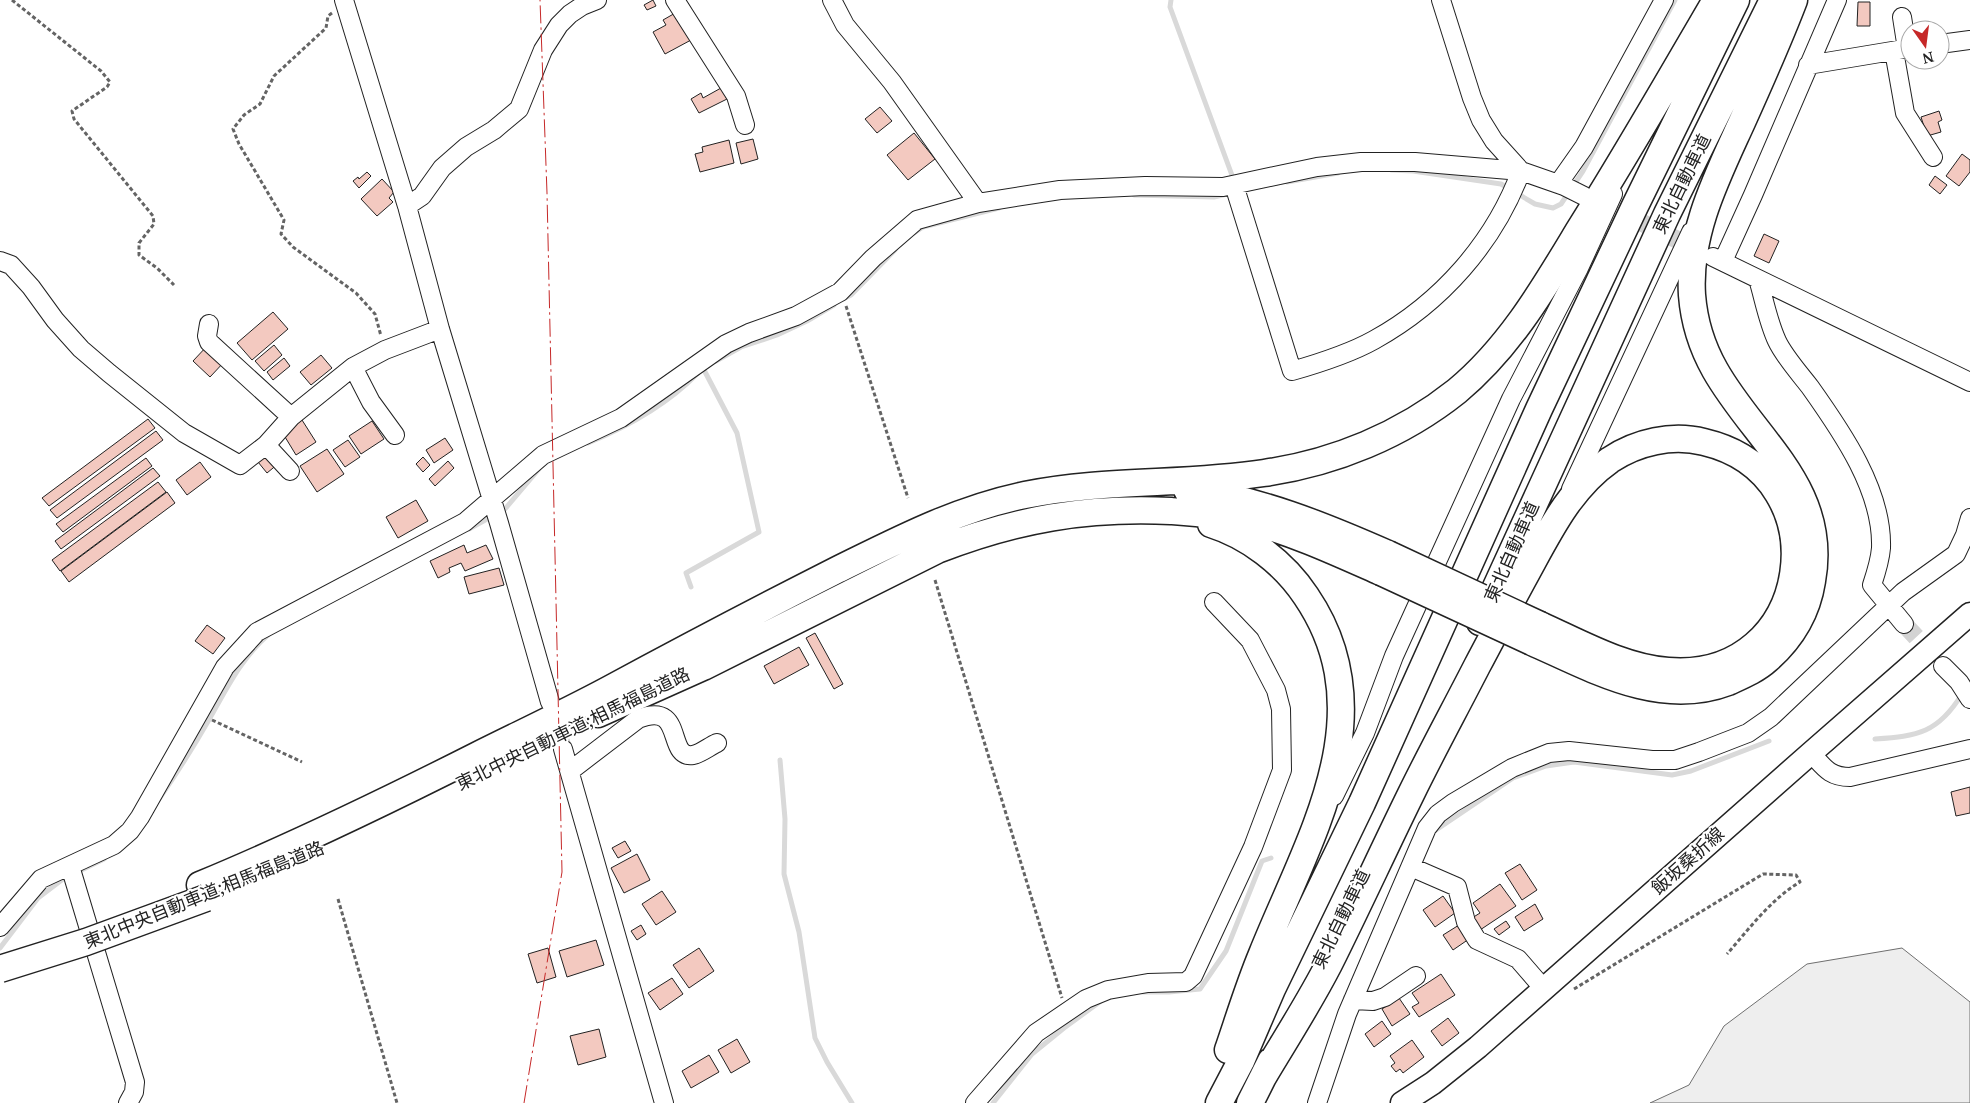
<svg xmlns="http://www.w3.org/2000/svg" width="1970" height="1103" font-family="'Noto Serif','Noto Sans JP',serif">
  <rect width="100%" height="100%" fill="#fff"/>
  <path fill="#eee" stroke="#6f6f6f" d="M1902,948L1970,1002V1103H1650L1689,1085L1724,1026L1807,964Z"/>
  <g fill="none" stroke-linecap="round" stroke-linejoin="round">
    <path stroke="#d9d9d9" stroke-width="5" d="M1171,0L1170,7L1233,178
      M1391,170L1413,171L1501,184L1535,204L1553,208L1561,204L1583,171L1675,0
      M1287,182L1338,173
      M1134,195L1214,197L1227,194
      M914,233L923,227L999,208
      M843,299L851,295L895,250
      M716,361L741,347L777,335L807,321L834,305
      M588,443C629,426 667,405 698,373
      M469,529L505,509L539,469
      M691,587L686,573L759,532L737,433L703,368
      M1875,739C1918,736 1938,733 1962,694
      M780,760L785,819L784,874L799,932L815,1038L827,1062L852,1103
      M159,799C177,773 194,746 210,718C227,688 242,657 269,634
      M1436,830L1513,778L1546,766L1574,762L1672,775L1691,771L1769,741
      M0,948L38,898L63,879L104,859
      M1143,992H1169L1200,989L1226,951L1262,861L1271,858
      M993,1103L1032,1054L1064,1028L1101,1001"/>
  </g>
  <path fill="#f3c9c0" stroke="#222" d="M653,0L656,6L647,10L644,5Z
    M1858,2H1870V26H1857Z
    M677,12L691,40L665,54L653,32L666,25L663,20Z
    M721,88L727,99L699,113L691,99L701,93L703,98Z
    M880,107L892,121L877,133L865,119Z
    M1939,111L1942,120L1938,122L1941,132L1927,136L1921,117Z
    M914,133L935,159L908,180L887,155Z
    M753,139L758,159L741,164L736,143Z
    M729,140L734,163L700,172L695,154L703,152L702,147Z
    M1962,154L1970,160V172L1959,186L1946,176Z
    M367,172L371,176L359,188L353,181L358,177L359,179Z
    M1935,176L1947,185L1940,194L1929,185Z
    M382,179L394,192L389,198L393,202L377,216L361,199Z
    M1764,234L1779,241L1769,263L1754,256Z
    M273,312L288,329L252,360L237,343Z
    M208,345L225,361L210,377L193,361Z
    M274,345L282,355L264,371L255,361Z
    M321,355L332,368L311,385L300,372Z
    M284,358L290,366L273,380L267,372Z
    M148,419L155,428L49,506L42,498Z
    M302,420L316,442L296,455L282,432Z
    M372,421L384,439L361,454L349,436Z
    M156,431L163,440L57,518L50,510Z
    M445,438L453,450L434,463L426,450Z
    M348,440L360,457L345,467L333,450Z
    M327,449L344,474L317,492L300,466Z
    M271,452L279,463L267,473L258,462Z
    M423,457L430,465L423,472L416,464Z
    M146,458L152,466L63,532L56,524Z
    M448,461L454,468L435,486L429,479Z
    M200,462L211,477L187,495L176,480Z
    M153,468L160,476L61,549L55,541Z
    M158,482L166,492L60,571L52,560Z
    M167,492L175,503L69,582L61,571Z
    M416,500L428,521L398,538L386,517Z
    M464,545L467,553L486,545L493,559L465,571L461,563L449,568L450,572L438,578L430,561Z
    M499,568L504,585L469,594L464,577Z
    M207,625L225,638L213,654L195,641Z
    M815,633L843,684L834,689L806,638Z
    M799,647L809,665L774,684L764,666Z
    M1970,787V813L1956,816L1951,792Z
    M625,841L631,851L618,858L612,848Z
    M637,854L650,880L624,893L611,868Z
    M1520,864L1537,890L1522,900L1505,873Z
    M1500,884L1516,906L1480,930L1472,918L1480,913L1473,903Z
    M662,891L676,912L656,925L642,904Z
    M1443,896L1455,913L1435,927L1423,910Z
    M1535,904L1543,919L1524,931L1515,917Z
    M1506,921L1510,927L1499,935L1494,929Z
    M641,925L646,934L637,940L631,931Z
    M1459,925L1469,939L1453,950L1443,935Z
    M596,940L604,965L567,977L559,951Z
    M548,948L556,977L537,983L528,954Z
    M699,948L714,971L689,988L673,965Z
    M1441,974L1455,995L1419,1017L1412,1007L1419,1003L1412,993Z
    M672,978L683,994L660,1010L648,993Z
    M1399,998L1410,1014L1392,1026L1382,1009Z
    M1448,1018L1459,1033L1442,1046L1431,1031Z
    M1382,1021L1391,1034L1374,1047L1365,1034Z
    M599,1029L606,1057L578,1065L570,1036Z
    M737,1039L750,1062L731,1073L718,1050Z
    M1412,1040L1424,1057L1403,1073L1400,1069L1396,1072L1391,1066L1395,1063L1390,1056Z
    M709,1055L719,1072L691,1088L682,1071Z"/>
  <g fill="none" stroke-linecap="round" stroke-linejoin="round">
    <path stroke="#d3d3d3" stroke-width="18" stroke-dasharray="18 9" stroke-linecap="butt" d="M1594,200L1699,250
      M1904,624L1943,666
      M552,708L563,749"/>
    <defs>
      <path id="minor" d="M344,0L407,206L440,329L499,523L550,702
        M675,0L736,96L745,125
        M832,0L845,25L892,82L978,203
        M1441,0L1472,98L1481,120L1494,141L1521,171L1564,186L1584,196
        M1902,17L1907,49
        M1940,44L1970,40
        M1894,51L1905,113L1933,157
        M1808,65L1910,48
        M1558,184L1584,147L1664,0
        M407,206L422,196L442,168L466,147L494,130L519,109L543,50L559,25L570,14L582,6L597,0
        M1713,257L1970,382
        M0,261L11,265L31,287L55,320L81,349L109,373L184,433L240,465L266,445L291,417L353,367L385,350L440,329
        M1723,261L1753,195L1837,0
        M1758,279C1764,299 1768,322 1777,341C1784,356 1800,374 1810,387C1842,432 1883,491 1881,548C1880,561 1876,573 1872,585L1904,624
        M209,324L207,336L209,342L291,417
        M353,367L371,402L395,435
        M266,445L290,471
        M1571,489L1691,232
        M1943,666L1959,682L1970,699
        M563,749L664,1103
        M1811,753C1824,767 1829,777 1850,777L1970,749
        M570,771L638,719C686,700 665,759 693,755C700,754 710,746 717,743
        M1334,796L1365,733L1394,656L1511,399L1579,268L1613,194
        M70,866L135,1082L134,1092L128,1103
        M1411,867L1457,887L1466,922L1477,940L1518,959L1544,989
        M0,927L41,879L114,845L130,831L140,817L225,667L257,632L465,522L543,455L621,418L726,344L749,333L796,316L840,292L873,258L917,220L978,203L1060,190L1145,186L1223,187L1317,167L1361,162H1415L1521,171C1494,243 1441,303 1374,340C1349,354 1320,363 1292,371L1234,185
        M1353,1000L1373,1001L1385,997L1416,976
        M975,1103L1036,1033L1086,999L1108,990L1148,983L1186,982L1193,976L1253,847L1282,770L1281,709L1276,690L1250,640L1214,602
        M1317,1103L1347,1014L1427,828L1438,814L1453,803L1512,768L1549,753L1569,751L1652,760H1675L1699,752L1748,733L1771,717L1903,592L1956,554L1965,535L1970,518"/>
      <path id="major" d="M1402,1103L1433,1083L1478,1047L1811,753L1970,614"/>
      <path id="highway" d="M1187,490C1258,499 1322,525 1388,554
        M1211,524C1249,536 1284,563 1306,596C1387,715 1308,839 1262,954C1249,985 1239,1018 1228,1050
        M1480,622L1667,214L1773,0
        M1532,642C1593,669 1660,708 1728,682C1741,676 1756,670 1767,660C1791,639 1807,613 1812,581C1829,488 1755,441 1715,370C1702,347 1694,321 1692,295C1688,233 1717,177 1742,122C1760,82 1778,42 1794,0
        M598,714L703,667L937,550C1017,519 1086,507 1171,511C1197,513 1224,515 1250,521C1295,533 1338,553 1381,572
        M200,885C294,846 385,802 476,756C520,734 565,713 608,690C684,649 760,609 837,570C898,540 957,509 1025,495C1104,479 1185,485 1264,473C1334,463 1402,435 1457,391C1510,347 1544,288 1579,230C1627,154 1671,77 1716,0
        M1263,1077C1285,1040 1309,1003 1329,964C1357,908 1383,851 1411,794C1432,751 1455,709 1477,666C1493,636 1509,605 1526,574C1549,532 1570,488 1610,460C1637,442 1672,434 1704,442C1844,475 1814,683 1668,671C1624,668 1580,643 1540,625
        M1219,1103L1241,1061L1272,989L1362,803L1539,409L1635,206L1736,0
        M1250,1103L1271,1061"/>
    </defs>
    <use href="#minor" stroke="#222" stroke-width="20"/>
    <use href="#major" stroke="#222" stroke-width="25"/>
    <use href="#highway" stroke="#222" stroke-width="29"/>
    <path stroke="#646464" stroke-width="3" stroke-dasharray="4 2.5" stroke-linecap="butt" d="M12,0L101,71L110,82L107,87L72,111L74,119L153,216L154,224L139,243V255L157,268L174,285
      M332,13L328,16L326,28L274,76L260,104L244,115L233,129L239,144L284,220L281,234L293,247L356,293L375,314L381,336
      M846,306L908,498
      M935,580L1062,998
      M212,720L302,762
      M338,899L397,1103
      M1574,989L1763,874L1796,875L1800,882C1771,899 1749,929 1727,954"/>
    <use href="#minor" stroke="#fff" stroke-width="18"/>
    <use href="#major" stroke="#fff" stroke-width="22"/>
    <use href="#highway" stroke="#fff" stroke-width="26"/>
    <defs>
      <path id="highway-bridge" d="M1388,554L1540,625
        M1381,572L1532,642
        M0,969L86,942L206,898"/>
    </defs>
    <use href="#highway-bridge" stroke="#222" stroke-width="29" stroke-linecap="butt"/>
    <use href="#highway-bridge" stroke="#fff" stroke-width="26"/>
    <path stroke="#c62828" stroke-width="1" stroke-dasharray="18 4 2.5 4" stroke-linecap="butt" d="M524,1103L562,872L547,193L540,0"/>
  </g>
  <g text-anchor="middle" stroke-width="4" stroke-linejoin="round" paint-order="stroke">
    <g font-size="18" fill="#222" stroke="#fff">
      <text transform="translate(1682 184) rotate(-64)" y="6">東北自動車道</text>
      <text transform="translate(1512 552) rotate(-66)" y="6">東北自動車道</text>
      <text transform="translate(573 729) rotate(-26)" y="6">東北中央自動車道;相馬福島道路</text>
      <text transform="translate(1688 861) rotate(-42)" y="6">飯坂桑折線</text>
      <text transform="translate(204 895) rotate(-22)" y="6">東北中央自動車道;相馬福島道路</text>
      <text transform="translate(1341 919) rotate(-64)" y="6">東北自動車道</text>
    </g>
  </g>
  <g transform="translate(1925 45) rotate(166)"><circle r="24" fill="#ffffff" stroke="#a7a7a7"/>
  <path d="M0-4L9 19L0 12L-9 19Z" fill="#c62828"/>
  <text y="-8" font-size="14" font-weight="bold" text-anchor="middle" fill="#222222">N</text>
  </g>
</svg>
